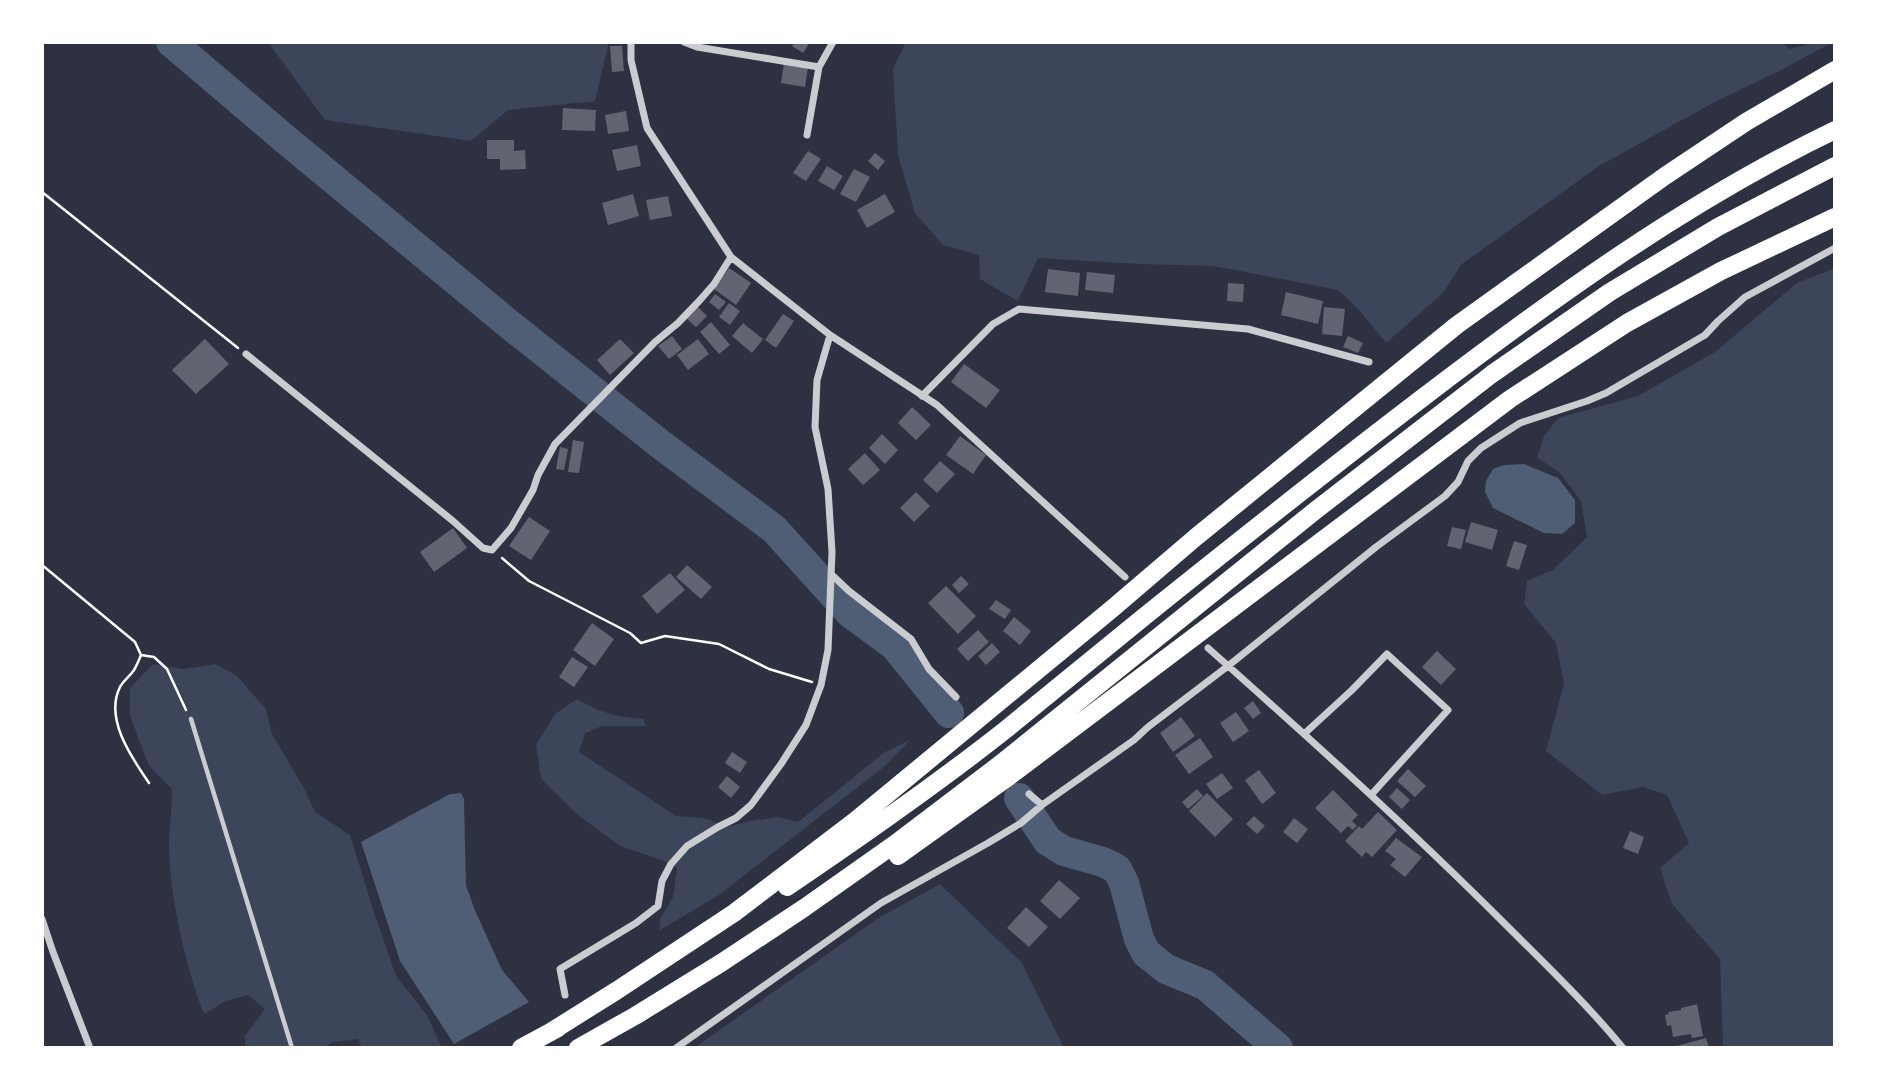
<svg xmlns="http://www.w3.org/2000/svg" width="1877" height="1090" font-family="'Archivo Narrow',sans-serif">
  <rect width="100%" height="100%" fill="#2d3142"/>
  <path fill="#3c4559" d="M268,42H609L595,101L508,110L471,141L325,120Z
    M906,42H1783L1789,49L1809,44L1811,42H1833L1783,69L1715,102L1599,166L1462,264L1443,293L1386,343L1360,311L1338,290L1214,266L1139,264L1038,258L1018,301L980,279L979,255L943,245L915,213L898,155L893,69Z
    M1835,268V1048H1723L1720,959L1672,904L1660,868L1689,843L1667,795L1643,787L1602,795L1546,751L1564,684L1556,643L1524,604L1527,581L1553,570L1587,537L1581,501L1559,472L1537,458L1544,436L1558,418L1638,396L1715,352L1797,283Z
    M153,664L183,669L215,664L236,675L266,709L272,734L304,788L315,812L350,835L373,909L396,976L427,1015L442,1048H362L358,1039L333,1042L324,1048H245V1036L265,1009L248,995L226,1001L204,1014C186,969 170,897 169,849C168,829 173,809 172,789L149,766L130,716V688Z
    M577,699C602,713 615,717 643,719L646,726H602L585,733L579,752L676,816L704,818L728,827L750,821L778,817L798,822L885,752L910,740L885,766L719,895L660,930V919L673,897L677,868L664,861L620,846L579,816L541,779L536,745L555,714Z
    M940,884L1022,963L1064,1048H694L877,919Z"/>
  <path fill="#4f5d75" d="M1524,464L1558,478L1575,500V523L1562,534L1544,533L1493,508L1485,492L1486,481L1493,469L1504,465Z
    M461,793L464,799L466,885L474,908L502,970L529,1002L454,1044L400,961L361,842L450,794Z"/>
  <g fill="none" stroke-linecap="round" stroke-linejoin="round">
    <path stroke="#4f5d75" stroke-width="30" d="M171,42L285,139L510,325L660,444L774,529L850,613L895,646L949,713
      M1019,798L1048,841L1064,851L1103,862L1117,869L1124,883L1139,939L1146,953L1166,969L1205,985L1278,1048"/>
  </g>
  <path fill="#626471" d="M795,42H810L803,53L792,46Z
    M610,46H622L624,71L612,72Z
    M784,63L808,67L805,87L781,83Z
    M563,108L596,110L595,131L562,130Z
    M626,111L629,131L608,134L605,115Z
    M487,140H514V151L525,150L526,169L500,170V159H487Z
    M637,145L641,166L617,171L612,150Z
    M808,151L821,159L806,181L793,173Z
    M875,153L885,161L878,170L868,161Z
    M827,166L843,176L834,190L818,181Z
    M854,169L870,177L856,202L840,194Z
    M633,194L639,216L608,225L602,203Z
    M885,194L895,212L867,228L857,210Z
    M668,196L672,216L650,220L646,200Z
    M729,268L751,283L736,305L714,289Z
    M1048,269L1080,273L1078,296L1045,292Z
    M1087,272L1115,275L1113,293L1085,290Z
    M1228,283L1244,284L1243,302L1227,301Z
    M1286,292L1323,301L1318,324L1281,315Z
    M715,294L726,302L719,310L709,302Z
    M729,303L740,311L730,325L719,317Z
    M697,306L707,316L696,327L686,318Z
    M1324,307L1345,309L1342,336L1322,334Z
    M783,314L794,321L776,348L765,340Z
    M711,322L730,345L719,354L700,332Z
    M743,323L763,339L752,353L732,336Z
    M672,336L682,349L669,359L658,346Z
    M1348,336L1363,343L1358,353L1343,347Z
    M205,339L229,364L196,394L172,370Z
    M620,339L634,353L610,375L597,360Z
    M698,339L709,354L688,370L677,355Z
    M964,364L1000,390L986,408L951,382Z
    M912,407L931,425L916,440L898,423Z
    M882,434L898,450L885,464L869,448Z
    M960,436L986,455L973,474L946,455Z
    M573,440L584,442L579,473L568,472Z
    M560,447L568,449L564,470L556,469Z
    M865,453L880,470L863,485L848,469Z
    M940,461L955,474L937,493L923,480Z
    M916,492L930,506L914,522L900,508Z
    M529,517L550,531L531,560L509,546Z
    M1471,522L1498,530L1492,550L1465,542Z
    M1452,527L1466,530L1461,549L1447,546Z
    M453,528L467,548L434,572L420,552Z
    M1514,541L1527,545L1519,570L1506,566Z
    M687,565L712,587L701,599L676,577Z
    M670,573L685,590L657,614L642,596Z
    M961,576L969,584L959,593L952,585Z
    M946,586L976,616L958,634L928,603Z
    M996,600L1011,610L1005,619L989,609Z
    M1014,617L1031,631L1020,645L1003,631Z
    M592,623L614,639L595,666L573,650Z
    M978,630L989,642L968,661L957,649Z
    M992,643L1000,652L986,665L978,656Z
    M1437,651L1456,669L1441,685L1422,667Z
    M572,657L588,667L574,687L559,677Z
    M1253,701L1261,713L1253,719L1244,708Z
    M1236,712L1249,731L1233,742L1220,723Z
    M1181,717L1195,736L1173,752L1160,733Z
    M1200,738L1213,757L1189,774L1175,755Z
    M732,752L747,762L740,773L725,763Z
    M1408,769L1426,786L1415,797L1397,781Z
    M1259,770L1276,793L1262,804L1245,780Z
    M1222,773L1233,788L1217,799L1206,784Z
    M727,776L740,787L731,798L718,787Z
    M1397,788L1410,800L1402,809L1389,797Z
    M1197,789L1203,796L1188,809L1182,802Z
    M1333,790L1358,815L1352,821L1357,826L1353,830L1348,826L1341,833L1315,808Z
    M1207,793L1233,819L1215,837L1189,811Z
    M1378,812L1397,830L1372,857L1366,852L1362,857L1345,841L1359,826L1362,829Z
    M1254,816L1265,826L1257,834L1246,824Z
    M1294,818L1308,829L1297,843L1283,832Z
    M1630,831L1644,837L1638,854L1623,848Z
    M1396,838L1422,857L1405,877L1390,865L1396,859L1385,851Z
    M1059,880L1080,898L1060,919L1040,901Z
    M1026,907L1048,927L1029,947L1007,928Z
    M1697,1004L1703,1036L1692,1038L1691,1034L1673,1037L1671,1025L1667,1026L1665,1015L1669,1014L1668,1012L1681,1010V1008Z
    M1706,1038L1709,1048H1674L1673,1047Z"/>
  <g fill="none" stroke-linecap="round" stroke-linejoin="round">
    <path stroke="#fff" stroke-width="2.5" d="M42,44L43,42
      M42,192L238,348
      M502,558L529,581L630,633L641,643L665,636L719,644L769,669L812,682
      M42,565L135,642L141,655C139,660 137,665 134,670C130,676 123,681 120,687C104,719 132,758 149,783
      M141,655L154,657L167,669L186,710"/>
    <path stroke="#caccd0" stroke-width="4.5" d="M191,719L292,1048"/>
    <path stroke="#caccd0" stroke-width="7" d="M631,42V60L647,128L731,257L830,335L937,405L1125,577
      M684,42L697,47L819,67
      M807,135L819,67L833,42
      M246,354L453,521L483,548L492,550L511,528L533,490L538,475L555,444L655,342L678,323L700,300L714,284L731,257
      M922,396L993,324L1019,309L1248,329L1369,362
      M831,574L849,591L911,639L929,669L956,697
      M1208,648C1308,737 1407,826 1502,921C1543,962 1586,1003 1623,1048
      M1304,734L1352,690L1387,654L1448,710L1371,795
      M1029,794L1042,805L1134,740L1148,727L1228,666L1376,547L1445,496L1458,482L1468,461L1481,448L1520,423L1587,401L1606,393L1705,335L1718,321L1745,297L1835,248
      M42,919L53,952L90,1048
      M565,995L560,969L636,923L658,906L662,881L671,864L687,846L718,827L736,818L751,805L781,764L806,725L821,685L828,650L832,552L828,489L815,427L817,380L830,335
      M676,1048L881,903L988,843L1021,823L1042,805"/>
    <path stroke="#fff" stroke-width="18" d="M898,856L1007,778L1510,399L1627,323L1721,271L1835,217
      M787,887C861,837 934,786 1004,731C1051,693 1098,654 1145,616C1236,543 1328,470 1421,399C1552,299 1686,202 1835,130
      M549,1033L616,991L734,913L855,821L1113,608L1196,537L1457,325L1665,176L1746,122L1835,70
      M521,1048L558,1028
      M578,1048L635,1016L721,963L804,908L899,841L999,765L1316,510L1492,374L1610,292L1718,227L1835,166"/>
  </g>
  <rect width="1877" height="1090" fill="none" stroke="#ffffff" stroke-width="88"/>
</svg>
